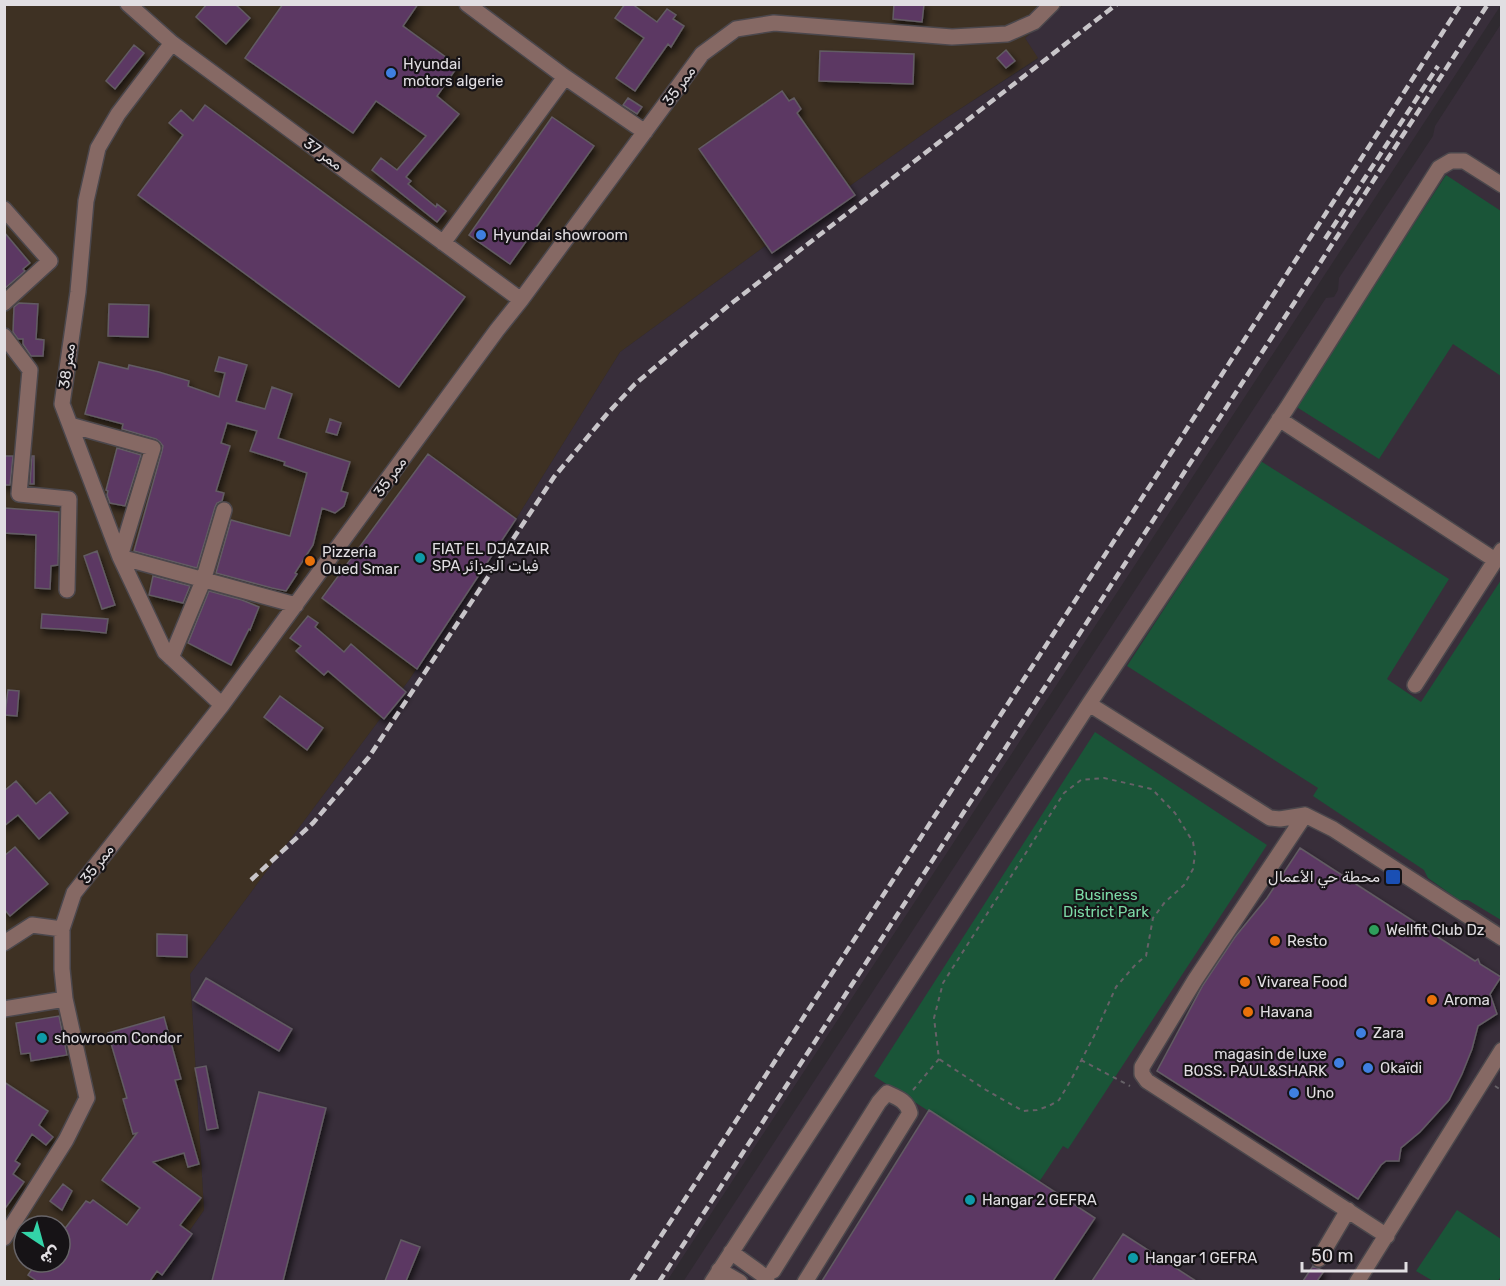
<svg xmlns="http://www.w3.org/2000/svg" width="1506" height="1286" font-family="Rubik,Vazirmatn,sans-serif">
  <defs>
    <filter id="shadow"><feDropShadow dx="2.5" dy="4.5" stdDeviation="3" flood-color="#0009"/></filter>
  </defs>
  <rect width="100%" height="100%" fill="#2f2a30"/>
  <path fill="#382e3a" d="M1063,5H1501L667,1281L154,1282L204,1210L190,974L409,680L516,519L620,352L776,238L943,120L1038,59L1025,38Z
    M1501,24V1281L683,1282L1326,298L1334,297L1338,290L1339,278L1433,136L1435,126Z"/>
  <path fill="#3e3123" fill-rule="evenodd" d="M5,5H1063L1025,38L1038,58L943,120L776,238L620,352L516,519L409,680L190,974L204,1210L154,1281L5,1282ZM24,1226H60V1262H24Z"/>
  <path fill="#1a5538" d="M1446,175L1501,211V376L1453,344L1379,459L1295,406Z
    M1259,460L1449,579L1387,679L1421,702L1501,580V920L1468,900H1459L1428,878L1424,870L1313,796L1318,788L1127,666L1198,557Z
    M1095,732L1267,845L1068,1149L1063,1146L1039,1182L874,1076Z
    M1457,1210L1501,1239V1276L1498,1281H1433L1416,1271Z"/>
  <path fill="#5c3764" stroke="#625b63" stroke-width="1.5" filter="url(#shadow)" d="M207,4H235L250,18L226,44L196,17Z
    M283,4H418L403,26L458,66L437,96L459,114L406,177L411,181L408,184L436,207L437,204L446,211L437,222L372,170L381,158L397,170L426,136L376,101L353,133L245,58Z
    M625,4H632L657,22L667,9L676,15L673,19L684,26L671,47L668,44L635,91L616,78L644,38L615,18Z
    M894,4H924L922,22L893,19Z
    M134,45L144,53L115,89L106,81Z
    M1006,50L1015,61L1006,68L997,58Z
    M820,51L914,54L913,84L819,81Z
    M782,91L789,101L794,98L801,109L797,113L855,195L772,253L699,149Z
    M628,98L642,107L637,114L623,105Z
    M205,105L465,297L399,387L138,195L183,135L169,123L181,110L193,121Z
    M552,117L594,146L510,264L469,235Z
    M4,232L30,263L23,269L25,271L4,289Z
    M19,303L38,304L36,339L44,340L43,356H31L23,344V339H18L13,332L14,307Z
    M109,304L149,305L148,337L108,336Z
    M219,357L247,365L236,401L265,409L272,387L292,394L278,438L350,462L341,491L348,493L344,506L335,513L322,508L313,545L295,573L297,574L286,591L272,588L216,573L231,520L290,536L307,473L284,465L285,462L250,451L257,431L227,423L221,443L230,446L216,491L224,493L222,501L217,503L215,507L197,568L134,551L162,451L163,446L160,442L156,439L122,429L123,424L85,414L99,362L128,369L129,365L159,372L189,381L188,386L219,397L225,373L215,371Z
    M330,419L341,423L337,435L326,432Z
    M117,448L141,455L125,506L110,503L107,495L108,491L106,490Z
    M428,454L516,519L417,669L322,598Z
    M4,456H13L10,485H4Z
    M32,456H34V484H30Z
    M4,508L59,512L58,565L51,566L50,589L35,588L36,535L4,533Z
    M97,551L115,605L102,609L84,556Z
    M153,576L190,586L183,603L149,595Z
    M209,591L242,600L259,607L250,630L249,629L231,665L188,643Z
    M42,614L108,619L106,633L77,630L41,628Z
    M308,616L318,623L315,627L344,652L351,644L406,692L384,719L328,671L324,675L296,651L301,646L290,638Z
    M8,690L19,691L17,716L5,715Z
    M280,696L323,728L307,750L264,717Z
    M16,781L36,804L50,792L68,813L39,839L18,815L4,826V791Z
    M15,847L48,884L10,916L4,909V856Z
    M1300,848L1475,961L1478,959L1480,964L1501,977L1490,994L1497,1014L1478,1026L1472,1049L1462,1074L1449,1100L1420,1132L1401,1148L1399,1161H1386L1381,1165L1358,1199L1157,1071L1203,985L1235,937L1267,898Z
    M157,934L187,935V957L157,956Z
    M206,978L292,1029L279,1051L193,1000Z
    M59,1016L67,1055L31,1061L30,1053L21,1054L16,1023Z
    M164,1017L181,1079L175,1080L199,1164L188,1167L184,1153L153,1162L201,1198L180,1225L192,1234L162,1275L157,1271L150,1281H37L28,1275L37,1262H60V1235L86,1201L90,1203L93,1200L127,1225L140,1208L102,1180L137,1133L133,1134L123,1099L127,1098L108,1033Z
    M206,1066L218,1128L207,1130L195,1068Z
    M4,1082L48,1111L39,1125L53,1137L46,1145L32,1134L15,1161L20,1164L13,1174L24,1182L4,1210Z
    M259,1092L326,1108L283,1281H212Z
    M929,1110L1095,1218L1053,1281H822Z
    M63,1184L72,1191L62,1210L50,1201Z
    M1123,1234L1196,1281H1092Z
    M401,1240L420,1247L406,1281H385Z
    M1313,1266L1324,1271L1317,1281H1303Z"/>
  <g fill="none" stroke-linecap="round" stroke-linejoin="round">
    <defs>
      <path id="minor" d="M128,4L172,43L521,300
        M467,4L565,77L645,132
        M172,43L118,114L98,148L86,201L78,292L62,404L120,557L165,652L222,705
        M4,209L50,261L4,303
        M443,243L565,77
        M4,336L30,370L19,494L69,499L67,590
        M1279,419L1495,560
        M70,425L153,448L120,557L296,605
        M171,658L203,581L224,510
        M1415,685L1502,550
        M1089,704L1270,818L1280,819L1305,815L1333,829L1502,938
        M1305,815L1195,980L1142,1067V1074L1147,1081L1387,1236
        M4,943L32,925L62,929
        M4,1009L65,999
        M4,1238L66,1140L87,1098L65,999L62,969V929L74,893L222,705L497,330L521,300L702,54L736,29L774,23L952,37L1007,34L1034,22L1052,4
        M731,1252L767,1278
        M1319,1259L1348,1210
        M719,1270L740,1282
        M773,1271L879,1102L887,1093C898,1098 907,1101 910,1113L805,1282
        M712,1282L1089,704L1287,408L1439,168L1451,161H1464L1502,185
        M1357,1282L1502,1050"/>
    </defs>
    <use href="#minor" stroke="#4b474c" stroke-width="18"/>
    <path stroke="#666167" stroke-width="2" stroke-dasharray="4.5 4.5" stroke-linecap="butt" d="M1081,1060L1130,1086
      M1495,1086L1501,1090L1502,1089
      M913,1090L939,1059L934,1018L943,983L1064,793L1081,780L1104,778L1152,789L1175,813L1193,842L1195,854L1193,869L1184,885L1165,902L1153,918L1146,956L1136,964L1116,987L1094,1036L1071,1080L1059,1100L1049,1106L1037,1110L1023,1111L986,1090L939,1059"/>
    <use href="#minor" stroke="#866964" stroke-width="15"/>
    <path stroke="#c8c5c9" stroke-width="4.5" stroke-dasharray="9 4.5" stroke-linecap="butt" d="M1325,239L1438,66
      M251,880L313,823L369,757L554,477L607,414L635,384L728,306L1117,4
      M631,1282L1157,475L1461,4
      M659,1282L1488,4"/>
  </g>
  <g fill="#3f7fe0" stroke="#161316" stroke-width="2">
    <circle cx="391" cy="73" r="6"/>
    <circle cx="481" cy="235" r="6"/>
    <circle cx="1361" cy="1033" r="6"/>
    <circle cx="1339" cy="1063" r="6"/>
    <circle cx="1368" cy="1068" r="6"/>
    <circle cx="1294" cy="1093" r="6"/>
  </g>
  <g fill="#0f9aa8" stroke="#161316" stroke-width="2">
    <circle cx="420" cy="558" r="6"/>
    <circle cx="42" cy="1038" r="6"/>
    <circle cx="970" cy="1200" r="6"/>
    <circle cx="1133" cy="1258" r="6"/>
  </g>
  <g fill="#e8710a" stroke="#161316" stroke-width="2">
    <circle cx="310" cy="561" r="6"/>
    <circle cx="1275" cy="941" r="6"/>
    <circle cx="1245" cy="982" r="6"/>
    <circle cx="1432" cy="1000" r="6"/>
    <circle cx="1248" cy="1012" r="6"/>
  </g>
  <rect fill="#1a4fb4" stroke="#161316" stroke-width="2" x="1385" y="869" width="16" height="16" rx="3"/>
  <circle fill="#2e9e5b" stroke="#161316" stroke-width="2" cx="1374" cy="930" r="6"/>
  <g text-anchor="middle" stroke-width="4.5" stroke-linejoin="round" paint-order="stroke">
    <g font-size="15" fill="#e1dee2" stroke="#161316" text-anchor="start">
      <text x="403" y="69">Hyundai<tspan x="403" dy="17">motors algerie</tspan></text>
      <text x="493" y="240">Hyundai showroom</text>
      <text x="432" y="554">FIAT EL DJAZAIR<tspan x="432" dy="17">SPA فيات الجزائر</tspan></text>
      <text x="322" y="557">Pizzeria<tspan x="322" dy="17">Oued Smar</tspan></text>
      <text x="1380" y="882" text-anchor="end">محطة حي الأعمال</text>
      <text x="1386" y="935">Wellfit Club Dz</text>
      <text x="1287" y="946">Resto</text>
      <text x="1257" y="987">Vivarea Food</text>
      <text x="1444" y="1005">Aroma</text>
      <text x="1260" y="1017">Havana</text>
      <text x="1373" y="1038">Zara</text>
      <text x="54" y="1043">showroom Condor</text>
      <text x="1327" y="1059" text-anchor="end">magasin de luxe<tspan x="1327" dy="17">BOSS. PAUL&amp;SHARK</tspan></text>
      <text x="1380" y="1073">Okaïdi</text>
      <text x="1306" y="1098">Uno</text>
      <text x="982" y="1205">Hangar 2 GEFRA</text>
      <text x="1145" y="1263">Hangar 1 GEFRA</text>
    </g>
    <g font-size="15" fill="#e1dee2" stroke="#161316">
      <text transform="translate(679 86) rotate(-54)" y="5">ممر 35</text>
      <text transform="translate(323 154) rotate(36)" y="5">ممر 37</text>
      <text transform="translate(67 366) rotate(-82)" y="5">ممر 38</text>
      <text transform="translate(390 477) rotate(-54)" y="5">ممر 35</text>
      <text transform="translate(97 864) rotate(-52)" y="5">ممر 35</text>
    </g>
    <g font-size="15" fill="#7cd9a6" stroke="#161316">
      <text x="1106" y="900">Business<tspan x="1106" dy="17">District Park</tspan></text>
    </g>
  </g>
  <rect width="1506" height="1286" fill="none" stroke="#e1dee2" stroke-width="12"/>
  <g transform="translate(42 1244) rotate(144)"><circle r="28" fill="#161316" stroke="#676468" stroke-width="1.5"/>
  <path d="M0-4.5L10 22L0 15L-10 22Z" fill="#33d4a8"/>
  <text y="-9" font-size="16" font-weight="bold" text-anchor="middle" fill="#e1dee2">ش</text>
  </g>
  <path d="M1302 1262v9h104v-9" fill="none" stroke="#e1dee2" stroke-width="3"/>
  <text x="1311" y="1262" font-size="18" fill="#e1dee2" stroke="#161316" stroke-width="4.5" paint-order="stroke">50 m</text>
</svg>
